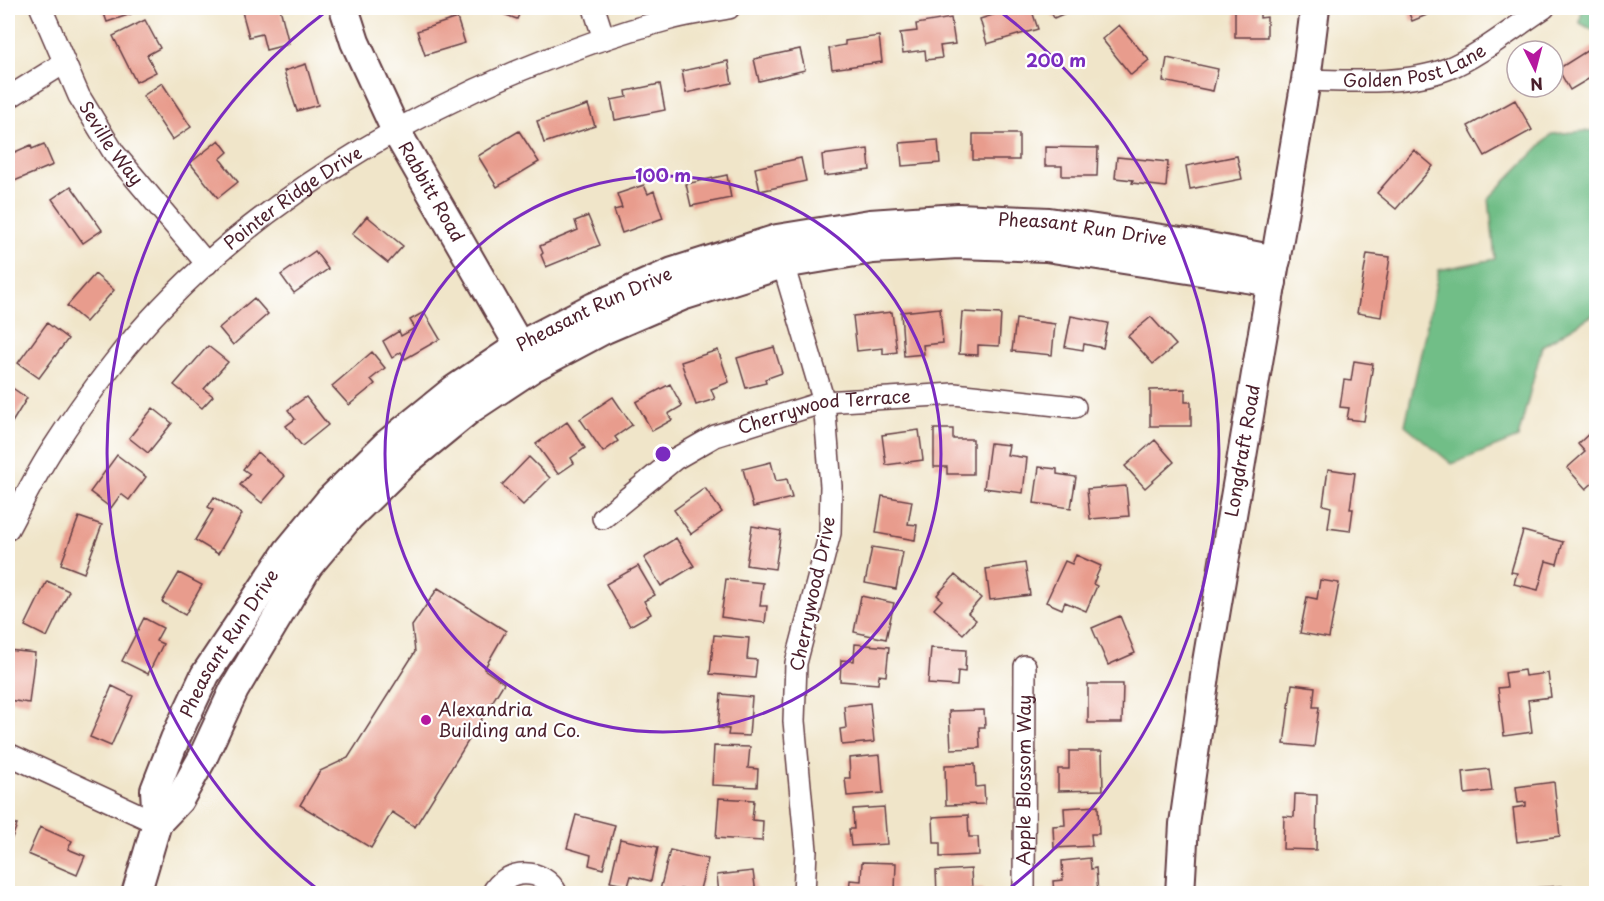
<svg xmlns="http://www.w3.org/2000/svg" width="1604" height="901" font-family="'Playpen Sans',sans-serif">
  <rect width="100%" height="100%" fill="#fff"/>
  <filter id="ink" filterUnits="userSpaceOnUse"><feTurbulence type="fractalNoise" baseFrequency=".0167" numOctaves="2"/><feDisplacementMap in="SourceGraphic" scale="12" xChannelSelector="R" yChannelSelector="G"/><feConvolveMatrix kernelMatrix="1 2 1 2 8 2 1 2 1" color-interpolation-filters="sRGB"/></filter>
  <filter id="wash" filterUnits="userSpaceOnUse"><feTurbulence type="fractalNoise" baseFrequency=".008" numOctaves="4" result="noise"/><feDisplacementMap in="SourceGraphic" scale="24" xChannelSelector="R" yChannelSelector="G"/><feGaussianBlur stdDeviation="1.35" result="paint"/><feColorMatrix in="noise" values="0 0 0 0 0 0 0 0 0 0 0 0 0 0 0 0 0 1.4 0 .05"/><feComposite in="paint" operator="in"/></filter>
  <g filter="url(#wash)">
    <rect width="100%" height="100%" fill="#f0e5c9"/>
    <path fill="#71be87" stroke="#5e6e59" stroke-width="1.5" d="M1582,8H1596V32L1580,23Z
      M1596,130V313L1542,346L1518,438L1452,464L1405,425L1439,270L1495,259L1489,198L1552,134Z"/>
    <g id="blocks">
      <path fill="#e89c8d" d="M102,8H129L131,14L107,22Z
        M241,8H280L289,44L266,50L262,34L249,37Z
        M496,8H522L517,19L495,11Z
        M1031,8L1038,29L987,44L980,19L1012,9L1013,13Z
        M1049,8H1077L1054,18Z
        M1235,8H1260V18L1267,17V37H1235Z
        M1407,8H1444L1412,21Z
        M457,18L465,43L425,55L417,31Z
        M951,18L955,44L940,46L942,58L926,60L925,50L903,53L900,33L917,31L916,24Z
        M145,20L160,48L147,55L156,72L136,82L113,36Z
        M1119,25L1149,60L1131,75L1102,39Z
        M879,36L882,62L832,69L829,48L845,45V41Z
        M1596,45V88L1590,78L1570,90L1558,69Z
        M800,49L805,70L759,81L754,59Z
        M1167,58L1218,69L1213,91L1163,81Z
        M728,61L732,83L686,93L682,71Z
        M306,64L318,105L297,111L284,71Z
        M162,83L191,127L172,140L143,96Z
        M660,84L665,110L615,120L611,100L627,97L626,91Z
        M1515,100L1532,130L1485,156L1468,126Z
        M588,105L595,126L544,143L537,121Z
        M519,131L539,162L497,187L478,156Z
        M973,134H1019V160H973Z
        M219,140L228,152L220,159L238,182L218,198L190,163Z
        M938,140L940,163L902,166L900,143Z
        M44,144L53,165L12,182L8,172V155L31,145L32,149Z
        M1045,147L1098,148L1097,176H1062V166H1045Z
        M868,149L870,170L824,176L822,155Z
        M1414,150L1433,166L1396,209L1377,193Z
        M1237,156L1242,179L1190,189L1186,166Z
        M1117,157L1168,162L1166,187L1132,183L1133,180L1115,178Z
        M801,158L806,181L760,191L755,168Z
        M727,175L731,198L691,206L686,184Z
        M644,185L648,194L654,191L663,218L622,233L614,210L622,208L617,194Z
        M71,186L102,230L83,243L52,199Z
        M367,216L403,246L388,263L352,234Z
        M588,216L600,245L546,267L541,255L543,253L540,246L578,230L575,221Z
        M315,251L328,269L294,293L281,275Z
        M1367,254L1390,257L1381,317L1357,313Z
        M95,274L114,290L86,322L67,306Z
        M254,298L268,314L233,345L219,328Z
        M940,308L943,343L923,345L924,354L904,356L901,312Z
        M424,312L440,339L405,359L401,352L392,358L383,341L399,331L401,336L415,328L410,320Z
        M892,312L897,352L883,354V348L857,351L853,316Z
        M962,312L1001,314L999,346L978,345V355L959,354Z
        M1071,316L1108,323L1103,348L1084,344L1083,350L1065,347Z
        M1151,317L1176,345L1153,364L1128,336Z
        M1016,319L1055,324L1052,355L1012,351Z
        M47,323L68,339L39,378L18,363Z
        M208,346L228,362L204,389L213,396L202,408L174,385Z
        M774,347L782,373L765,379L766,383L746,388L737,358Z
        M718,350L729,382L711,389L715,399L696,405L681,362Z
        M372,352L385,368L371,379L375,384L349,405L332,386Z
        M1354,361L1373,364L1364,421L1347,419L1349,408L1340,407L1344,380L1351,381Z
        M670,384L682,406L668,414L672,420L652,431L636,402Z
        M8,385L27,398L8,429Z
        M1185,389V402H1191V426H1150V390Z
        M306,397L328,425L302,446L286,426L295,419L288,410Z
        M613,397L632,425L615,437L618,441L603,452L580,419Z
        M153,408L172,423L148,453L129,438Z
        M567,422L585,448L571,458L574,463L558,474L536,444Z
        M934,429H953V439H973V474H947V467H934Z
        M1594,429L1596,432V480L1586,489L1567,468L1585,452L1578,444Z
        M919,430L923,460L886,465L882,435Z
        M1155,440L1174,462L1145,488L1125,466Z
        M990,443L1009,445L1007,455L1027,458L1023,493L984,488Z
        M257,452L285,476L262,503L240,485L250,474L243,469Z
        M117,455L146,477L129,500L121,494L111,508L90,492Z
        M529,457L550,478L523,505L502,485Z
        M771,462L776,481L787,479L792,498L753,507L743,469Z
        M1039,467L1057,469V474L1076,477L1071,508L1034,503Z
        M1328,469L1355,473L1350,509H1353L1350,531L1328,528L1331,507L1323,505Z
        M1126,486L1129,516L1090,519L1087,489Z
        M705,488L722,512L691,534L674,510Z
        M882,496L912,501L908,524L917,525L915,540L876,533Z
        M214,497L242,514L218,554L195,540L213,510L208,507Z
        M79,517L102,525L84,573L61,564Z
        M752,526L781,531L775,569L746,565Z
        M1523,531L1563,542L1557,564L1546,561L1538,590L1514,584L1517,573L1511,572Z
        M676,538L694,566L661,586L644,558Z
        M872,547L903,552L896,589L865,583Z
        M1076,555L1101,566L1093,584L1097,586L1086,611L1065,602L1062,609L1046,602L1065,561L1072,564Z
        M1025,563L1030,595L990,600L986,569Z
        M638,566L655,595L644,601L651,614L630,626L606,584Z
        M179,573L202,585L185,615L162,602Z
        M955,575L981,598L968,613L976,620L963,634L934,609L942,600L937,595Z
        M726,579L763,583L760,606H767L765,623L721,617Z
        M1320,580L1339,583L1329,638L1300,633L1307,597L1317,599Z
        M47,581L69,591L47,637L25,626Z
        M438,588L506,631L484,669L504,683L415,827L392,812L371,848L300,805L320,771L348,758L415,652L412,626Z
        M861,596L894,603L886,639L854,632Z
        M1120,616L1135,653L1108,665L1092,628Z
        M144,618L163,628L156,641L163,644L148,674L122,661Z
        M714,635L749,638L747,659L757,660L755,678L710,674Z
        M855,644L889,647L886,676L879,675L878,684L840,681L841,660L854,661Z
        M931,648L966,650L965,672L958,671L957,686L928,684Z
        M8,650L35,653L29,703L8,700Z
        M1524,670L1525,676L1548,673L1551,697L1528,700L1532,732L1504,736L1498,688L1507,687L1505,673Z
        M1088,684H1123L1122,723H1088Z
        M1292,684L1315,687L1313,707H1319L1314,747L1284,744Z
        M112,686L133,696L111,746L90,737Z
        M721,694L752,697L749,736L728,735L729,729L718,728Z
        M870,703L874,742L842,745L840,729L846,728L844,706Z
        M984,710L985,727H979L980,748L951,749L949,711Z
        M714,746L750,747L748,768L758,769L757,787L712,785Z
        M1069,751H1102L1103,790L1058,791V769H1069Z
        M880,755L883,793L847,796L845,778H850L849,758Z
        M975,764L976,787L984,786L985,804L946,805L945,765Z
        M1489,769L1492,791L1465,794L1463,772Z
        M1554,782L1560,836L1517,842L1513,808L1526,806V802L1518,803L1516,787Z
        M1295,794L1317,795L1316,850L1283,849L1284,816L1294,817Z
        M719,798L754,800L752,820L763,821L762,841L716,838Z
        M1098,806L1099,834H1091L1092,846L1054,848L1053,826L1065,825L1064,808Z
        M884,807L887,844L851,846L849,829H854L853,809Z
        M576,815L615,825L603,869L589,865L591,855L567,848Z
        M968,815L969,837H978L979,855L940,857V843H934L933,817Z
        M8,821L17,825L8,848Z
        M40,827L72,841L68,849L85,856L77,875L28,854Z
        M620,839L658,847L651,881L631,876L628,886L610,882Z
        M670,850L708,859L699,893L680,889L679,894H659Z
        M1090,858L1091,869L1096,868L1098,894H1054L1053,881L1063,880L1062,861Z
        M862,862L896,863L895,891H887V894H849L850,880L861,881Z
        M971,869L972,889H982L983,894H937L936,871Z
        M753,871L756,894H719L717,875Z
        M1562,886L1563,894H1533L1532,888Z"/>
    </g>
  </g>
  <g filter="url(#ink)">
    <use href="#blocks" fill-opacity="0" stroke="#633d43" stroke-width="1.5"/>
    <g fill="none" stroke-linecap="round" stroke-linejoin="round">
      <defs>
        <g id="street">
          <path id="s1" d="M41,8L79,96L114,153L207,264"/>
          <path d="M594,8L604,39"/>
          <path id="s2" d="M1306,80C1350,81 1406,85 1447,69C1478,57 1516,26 1544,8"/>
          <path d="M8,98L64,63"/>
          <path d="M783,264L824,402L831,486L830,533L796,663L794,721L806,850L804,894"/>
          <path id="s3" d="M603,518L675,459L715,436L824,402L954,394L1075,407"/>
          <path id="s4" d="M8,529C22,503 36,474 53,448C71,420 91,392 112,365C241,197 467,73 670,19C690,14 710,11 729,8"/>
          <path d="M8,754L157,823"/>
          <path d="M492,894C505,868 544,866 557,894"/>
          <path id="s5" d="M1024,894L1025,666"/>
        </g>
        <g id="secondary">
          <path id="s6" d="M344,8L355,42L396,131L528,361"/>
          <path d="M157,823L179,800L203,757L234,690L308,566L349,517L404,463L470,409L532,368L605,329L682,296L783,264L873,249L958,244L1046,247L1272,282"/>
          <path id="s7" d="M136,894L157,823L155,790L175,739L205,675L288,551L330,500L387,444L455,389L519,346L594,307L673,272L777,239L870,224L958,218L1049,222L1188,243L1276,260"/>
          <path id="s8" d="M1180,894L1184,824L1207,662L1306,80L1315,8"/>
        </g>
      </defs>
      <use href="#street" stroke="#633d43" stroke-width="24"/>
      <use href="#secondary" stroke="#633d43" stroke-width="32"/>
      <use href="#street" stroke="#fff" stroke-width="21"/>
      <use href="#secondary" stroke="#fff" stroke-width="28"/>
    </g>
  </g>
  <g fill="none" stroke="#7b2cbf" stroke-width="3">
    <circle cx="663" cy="454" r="278"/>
    <path d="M321 892A556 556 0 0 1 328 10M998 10A556 556 0 0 1 1005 892"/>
  </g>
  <circle fill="#b5179e" stroke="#fff" stroke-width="2" cx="426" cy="720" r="6"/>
  <g text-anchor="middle" stroke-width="4.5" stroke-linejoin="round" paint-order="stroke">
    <g font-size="18" fill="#4a1f2b" stroke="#fff">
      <text dy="6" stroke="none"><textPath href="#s2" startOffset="111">Golden Post Lane</textPath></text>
      <text dy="6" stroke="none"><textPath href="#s1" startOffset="153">Seville Way</textPath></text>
      <text dy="6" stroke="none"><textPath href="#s6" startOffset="204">Rabbitt Road</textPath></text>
      <text dy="6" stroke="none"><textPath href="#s4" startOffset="442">Pointer Ridge Drive</textPath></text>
      <text dy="6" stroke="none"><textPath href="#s7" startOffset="1280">Pheasant Run Drive</textPath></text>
      <text dy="6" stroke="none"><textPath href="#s7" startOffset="776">Pheasant Run Drive</textPath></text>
      <text dy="6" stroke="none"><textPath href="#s3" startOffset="252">Cherrywood Terrace</textPath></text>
      <text dy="6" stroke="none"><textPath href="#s8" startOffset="448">Longdraft Road</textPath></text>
      <text transform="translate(813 594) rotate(-78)" y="6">Cherrywood Drive</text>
      <text dy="6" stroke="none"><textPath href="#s7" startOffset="272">Pheasant Run Drive</textPath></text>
      <text dy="6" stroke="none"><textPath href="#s5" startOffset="114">Apple Blossom Way</textPath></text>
    </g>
    <g font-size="18" fill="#4a1f2b" stroke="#fff" text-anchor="start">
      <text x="438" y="716">Alexandria<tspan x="438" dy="21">Building and Co.</tspan></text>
    </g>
  </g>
  <circle cx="663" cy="454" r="9" fill="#7b2cbf" stroke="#fff" stroke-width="3"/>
  <g font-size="18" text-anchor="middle" font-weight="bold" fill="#7b2cbf" stroke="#fff" stroke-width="4.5" stroke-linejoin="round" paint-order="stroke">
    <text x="1056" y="67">200 m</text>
    <text x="663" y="182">100 m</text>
  </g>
  <rect width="1604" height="901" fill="none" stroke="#fff" stroke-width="30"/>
  <g transform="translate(1535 69) rotate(174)"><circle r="28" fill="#ffffff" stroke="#b7a5aa" stroke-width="1.5"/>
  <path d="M0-4.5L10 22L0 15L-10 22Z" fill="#b5179e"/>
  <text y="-9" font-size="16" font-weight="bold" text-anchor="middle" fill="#4a1f2b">N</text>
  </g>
</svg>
